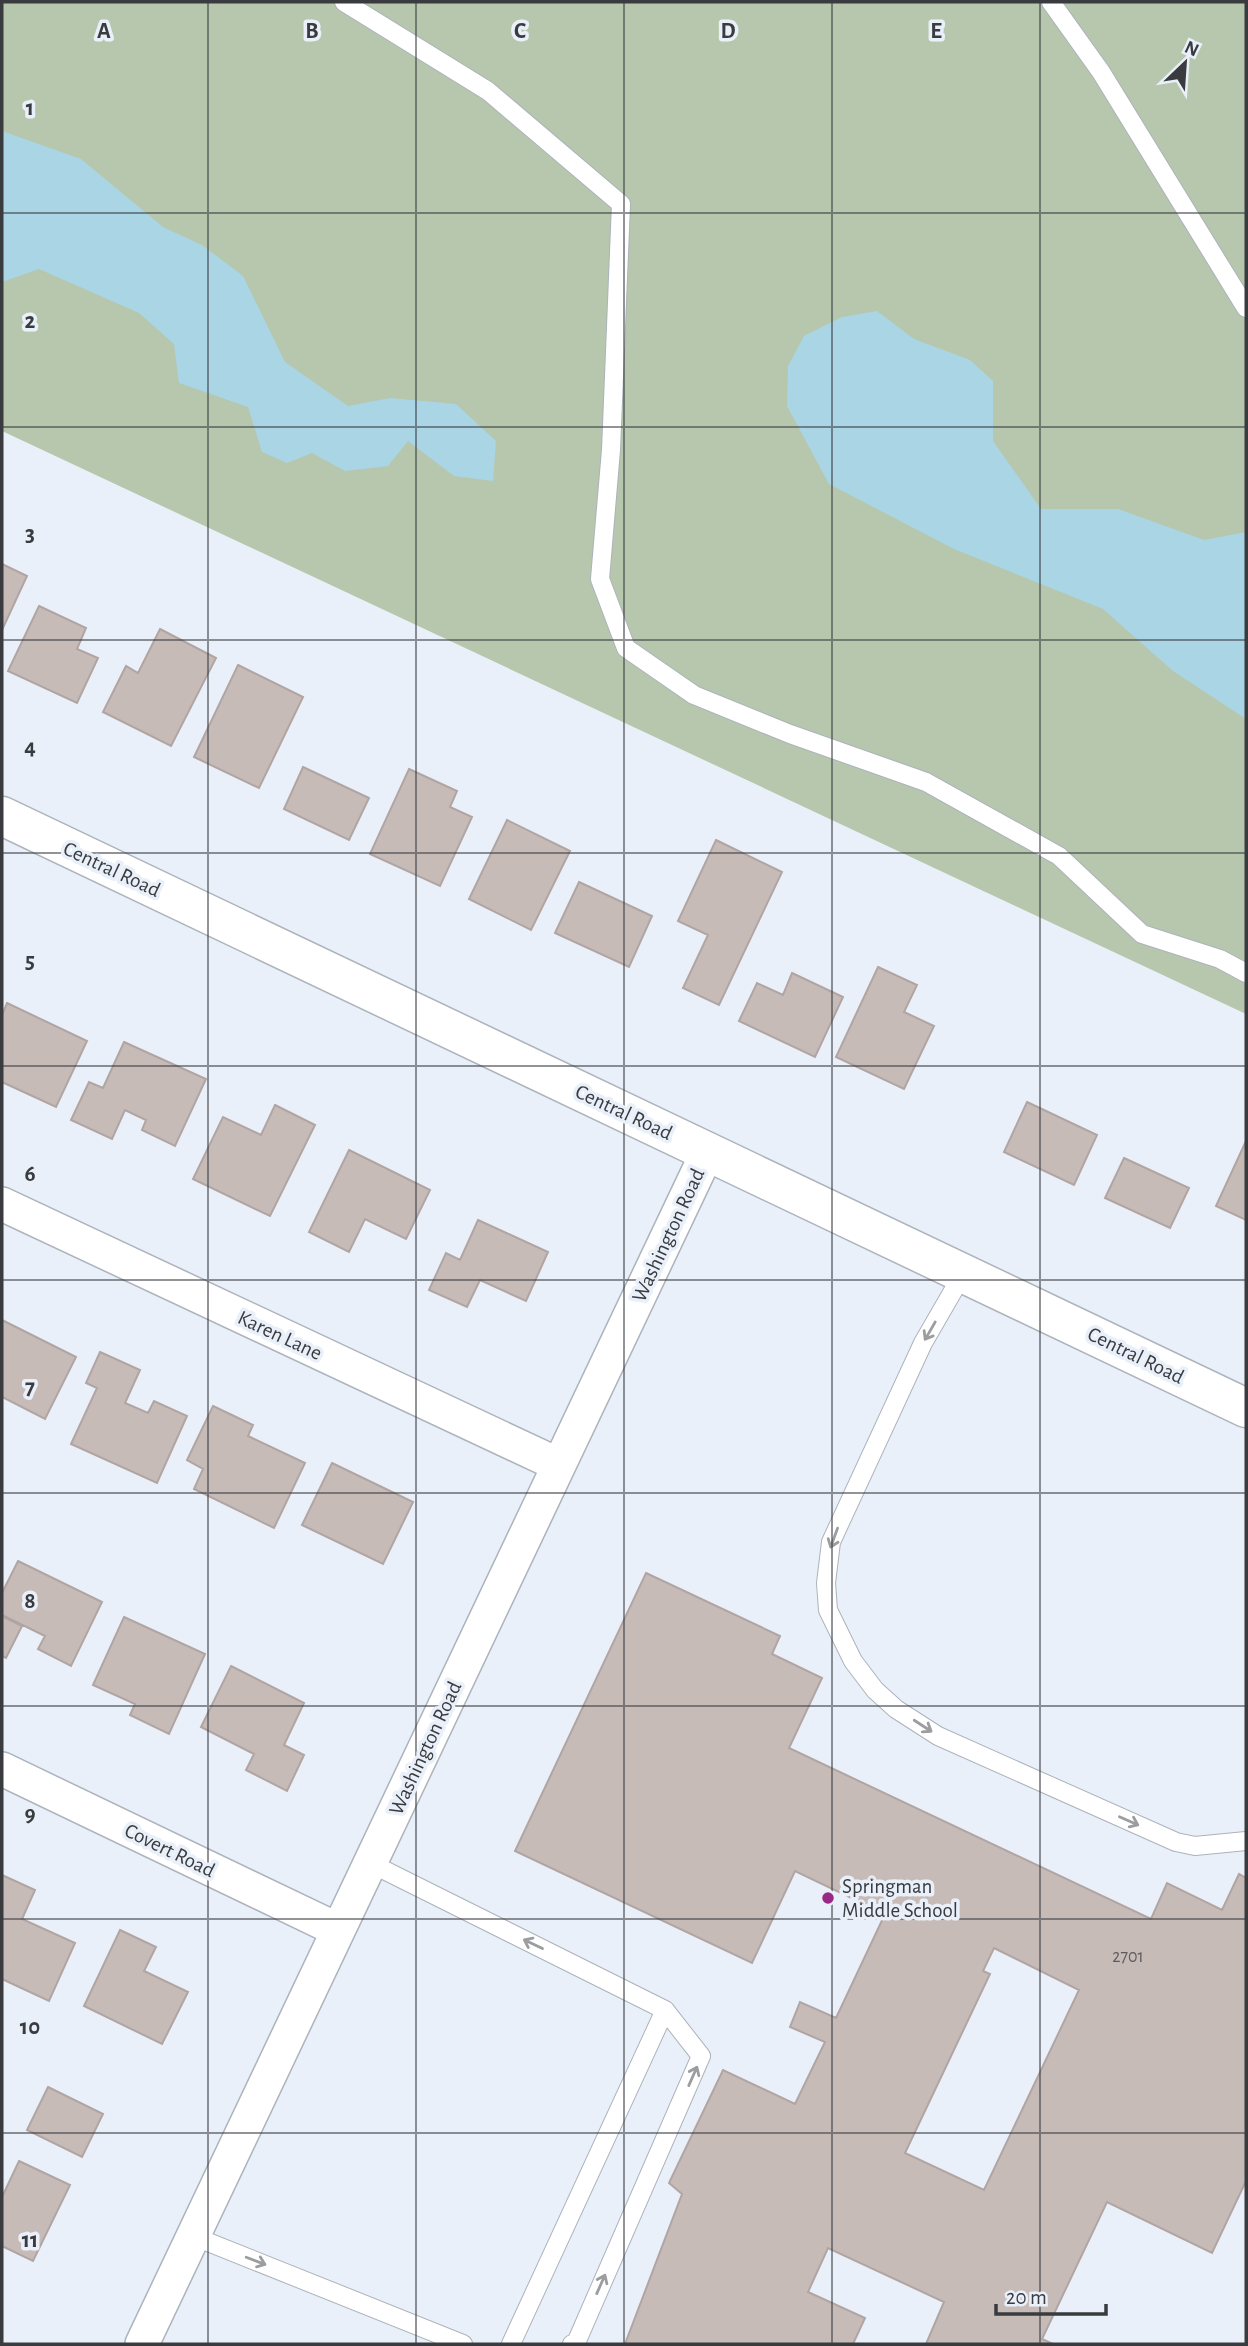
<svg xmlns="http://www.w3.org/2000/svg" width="1248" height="2346" font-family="'Alegreya Sans',sans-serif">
  <rect width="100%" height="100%" fill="#e9f0f9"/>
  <path fill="#b6c7ad" d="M2,2H1246V1014L2,431Z"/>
  <path fill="#a9d5e4" d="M2,131L81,159L163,227L202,245L243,276L285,362L348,406L390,398L456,404L496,441L493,481L454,476L408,441L388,466L345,471L312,453L287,463L262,452L248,407L179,383L174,344L139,313L39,269L2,282Z
    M877,311L914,339L970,360L993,381V441L1041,509H1118L1204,540L1246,532V719L1173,671L1103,609L954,549L829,484L787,406L788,366L804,336L842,317Z"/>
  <path fill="#c7bbb8" stroke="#b0a5a2" stroke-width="2" fill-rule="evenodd" d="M2,564L27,576L2,630Z
    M39,606L86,628L77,649L98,658L77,703L8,671Z
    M160,629L216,658L171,746L103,712L126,666L138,673Z
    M238,665L303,697L259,788L194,757Z
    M303,767L369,798L349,840L284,809Z
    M409,769L457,791L450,807L472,817L440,886L370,854Z
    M507,820L570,851L531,930L469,899Z
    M716,840L782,872L719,1005L683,988L708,935L678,921Z
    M579,882L652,916L629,967L555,933Z
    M878,967L917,985L904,1012L934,1026L904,1089L836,1057Z
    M792,973L843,997L815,1057L739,1021L757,983L783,995Z
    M7,1003L87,1041L56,1107L2,1082V1015Z
    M124,1042L206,1079L175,1146L142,1130L146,1120L125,1110L112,1139L71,1120L89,1082L103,1088Z
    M1027,1102L1097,1135L1074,1185L1004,1152Z
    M275,1105L315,1125L270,1216L193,1179L223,1117L261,1135Z
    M1246,1141V1220L1216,1206Z
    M349,1150L430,1190L406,1239L365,1219L349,1252L309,1232Z
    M1124,1158L1189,1188L1170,1228L1105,1198Z
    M478,1220L548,1252L526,1301L480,1280L467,1307L429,1290L446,1253L460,1260Z
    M2,1320L76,1357L45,1419L2,1397Z
    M100,1352L140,1370L125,1403L148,1413L154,1401L187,1416L157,1483L71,1444L97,1388L86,1383Z
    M213,1406L253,1425L248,1436L305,1463L274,1528L194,1489L203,1469L187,1460Z
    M332,1463L413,1502L383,1564L302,1525Z
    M18,1561L102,1602L71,1666L38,1649L45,1636L2,1615V1593Z
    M646,1573L780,1636L772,1654L822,1678L789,1748L1151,1919L1167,1883L1222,1910L1239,1874L1246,1878V2181L1212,2253L1107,2202L1042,2339L1053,2344H926L944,2302L828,2248L808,2292L865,2318L853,2344H625L682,2194L669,2183L723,2070L795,2104L825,2042L790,2027L800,2002L836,2018L885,1914L795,1871L752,1963L515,1851ZM994,1948L1079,1990L984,2190L905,2153L990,1974L983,1971Z
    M2,1616L22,1626L6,1658L2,1656Z
    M124,1617L205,1654L169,1734L130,1715L135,1704L93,1685Z
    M231,1666L304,1703L284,1745L304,1755L287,1791L246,1770L254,1754L201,1727Z
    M2,1875L35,1890L22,1919L75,1943L49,2001L2,1979Z
    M120,1930L156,1947L144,1971L188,1992L162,2044L84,2006Z
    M48,2087L103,2114L82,2157L27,2130Z
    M19,2161L70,2185L33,2261L2,2246V2197Z"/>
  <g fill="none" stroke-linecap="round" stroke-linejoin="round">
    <defs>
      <path id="service" d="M344,2L488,91L621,204L611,450L600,579L626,648L694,695L790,734L926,782L1059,856L1142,934L1220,959L1246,973
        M1051,2L1101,72L1246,308
        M964,1272L923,1343L831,1542L826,1583L828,1610L853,1661L875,1690L896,1709L938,1736L1176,1842L1195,1846L1246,1841
        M370,1863L665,2010L701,2056L576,2343L572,2344
        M193,2236L463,2344
        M511,2344L665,2010"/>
      <path id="minor" d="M2,1204L559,1465
        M2,1769L338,1930
        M142,2344L708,1151"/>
      <path id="secondary" d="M2,816L1246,1408"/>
    </defs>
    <use href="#service" stroke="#adb3bb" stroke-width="20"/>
    <use href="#minor" stroke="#adb3bb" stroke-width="36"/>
    <use href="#secondary" stroke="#adb3bb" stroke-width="41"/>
    <use href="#service" stroke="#fff" stroke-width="18"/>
    <use href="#minor" stroke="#fff" stroke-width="33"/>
    <use href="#secondary" stroke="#fff" stroke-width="38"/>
  </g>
  <defs><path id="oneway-shaft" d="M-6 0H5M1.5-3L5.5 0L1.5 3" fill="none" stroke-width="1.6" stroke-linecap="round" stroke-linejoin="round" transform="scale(1.75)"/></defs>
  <g stroke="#9c9d9f">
    <use href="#oneway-shaft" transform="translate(930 1331) rotate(120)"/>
    <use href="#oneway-shaft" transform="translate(834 1538) rotate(110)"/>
    <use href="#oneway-shaft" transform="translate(923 1726) rotate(33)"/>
    <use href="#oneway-shaft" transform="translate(1129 1821) rotate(24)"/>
    <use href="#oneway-shaft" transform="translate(533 1944) rotate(-154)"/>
    <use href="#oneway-shaft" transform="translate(693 2076) rotate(-66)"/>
    <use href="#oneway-shaft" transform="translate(256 2261) rotate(21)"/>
    <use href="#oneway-shaft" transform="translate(601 2284) rotate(-66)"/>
  </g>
  <path fill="none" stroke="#393b3f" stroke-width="2" stroke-opacity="0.55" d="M208,2V2344M416,2V2344M624,2V2344M832,2V2344M1040,2V2344M2,213H1246M2,427H1246M2,640H1246M2,853H1246M2,1066H1246M2,1280H1246M2,1493H1246M2,1706H1246M2,1919H1246M2,2133H1246"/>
  <circle fill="#992886" stroke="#e9f0f9" stroke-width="2.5" cx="828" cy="1898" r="7"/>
  <g text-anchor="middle" stroke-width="7" stroke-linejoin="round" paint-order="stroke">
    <g font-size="18" fill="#5c5b5d">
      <text x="1128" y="1962">2701</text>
    </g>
    <g font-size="21" fill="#393b3f" stroke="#e9f0f9">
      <text transform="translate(112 869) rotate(25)" y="7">Central Road</text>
      <text transform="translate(624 1112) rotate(25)" y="7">Central Road</text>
      <text transform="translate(668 1235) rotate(-65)" y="7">Washington Road</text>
      <text transform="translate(280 1335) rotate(25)" y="7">Karen Lane</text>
      <text transform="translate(1136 1355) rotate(26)" y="7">Central Road</text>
      <text transform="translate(425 1748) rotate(-65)" y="7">Washington Road</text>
      <text transform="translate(170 1850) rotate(26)" y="7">Covert Road</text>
    </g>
    <g font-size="21" fill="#393b3f" stroke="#e9f0f9" text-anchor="start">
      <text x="842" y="1893">Springman<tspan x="842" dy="24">Middle School</tspan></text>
    </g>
  </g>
  <g font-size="23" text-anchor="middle" font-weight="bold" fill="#393b3f" stroke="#e9f0f9" stroke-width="7" stroke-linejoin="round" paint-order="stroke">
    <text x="104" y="38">A</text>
    <text x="312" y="38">B</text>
    <text x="520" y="38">C</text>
    <text x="728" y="38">D</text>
    <text x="936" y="38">E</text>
    <text x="30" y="115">1</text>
    <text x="30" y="328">2</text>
    <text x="30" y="541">3</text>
    <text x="30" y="754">4</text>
    <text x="30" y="968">5</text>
    <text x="30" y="1181">6</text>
    <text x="30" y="1394">7</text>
    <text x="30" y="1608">8</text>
    <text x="30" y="1821">9</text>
    <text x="30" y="2034">10</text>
    <text x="30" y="2247">11</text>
  </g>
  <rect width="1248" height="2346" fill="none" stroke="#393b3f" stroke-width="7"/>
  <g transform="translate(1185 63) rotate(25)" stroke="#e9f0f9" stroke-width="5" paint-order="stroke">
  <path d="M0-5L12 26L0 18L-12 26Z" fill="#393b3f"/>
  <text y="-10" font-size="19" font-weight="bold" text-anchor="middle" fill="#393b3f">N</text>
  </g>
  <path d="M996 2304v10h110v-10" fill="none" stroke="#393b3f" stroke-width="3.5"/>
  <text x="1006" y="2304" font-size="21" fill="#393b3f" stroke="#e9f0f9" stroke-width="5" paint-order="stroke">20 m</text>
</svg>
